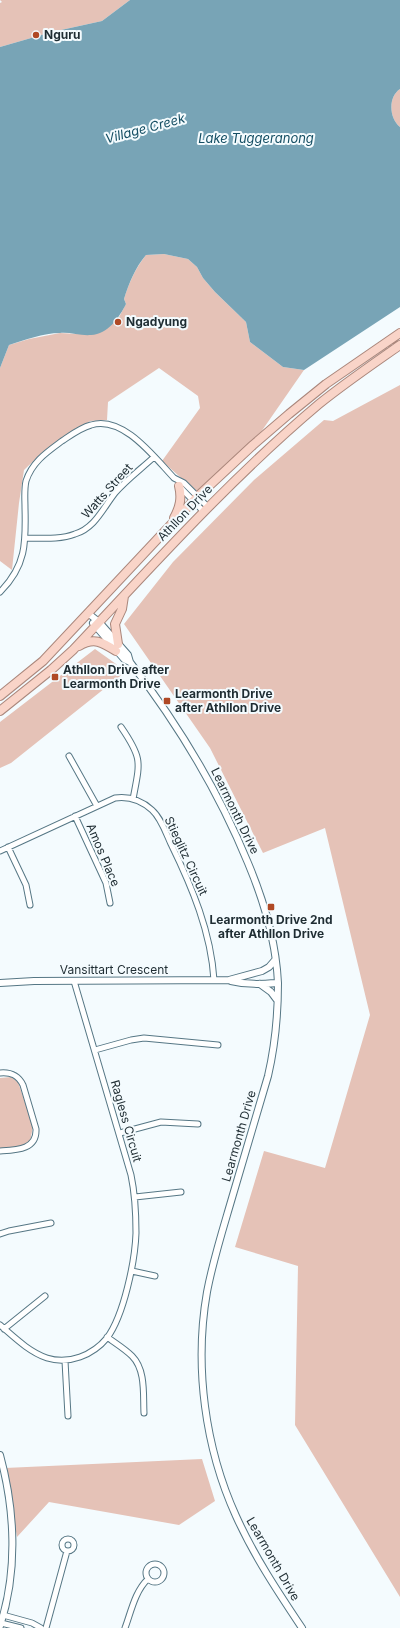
<svg xmlns="http://www.w3.org/2000/svg" width="400" height="1628" font-family="Inter,sans-serif">
  <rect width="100%" height="100%" fill="#f4fbfe"/>
  <path fill="#e5c2b7" d="M0,0H130L102,21L52,32L0,47V3L2,2Z
    M400,89V127C389,118 388,97 400,89Z
    M164,254L188,259L197,267L203,278L215,292L246,322L250,342L283,367L304,370L261,432L197,492L162,461L200,408L198,396L159,368L108,402L107,420L90,421L44,451L24,470L19,503L12,570L0,561V368L9,345L29,339L60,333L79,334L119,317L126,304L124,299C129,283 135,269 146,255Z
    M400,385V1597L295,1425L298,1266L235,1247L264,1151L325,1168L370,1015L325,828L263,853L210,748L124,624L173,562L254,480L324,420L333,421Z
    M95,649L116,664L124,673L11,763L0,768V722Z
    M11,1077L18,1082L33,1126L30,1142L23,1146L0,1149V1078Z
    M202,1459L215,1501L179,1525L49,1502L17,1537L5,1468Z"/>
  <path fill="#78a4b6" d="M130,0H400V89C388,97 389,118 400,127V307L304,370L283,367L250,342L246,322L215,292L203,278L197,267L188,259L164,254L146,255C135,268 129,283 124,299L126,304C119,318 108,334 91,335C81,336 70,332 60,333C43,333 25,340 9,345L0,368V47L52,32L102,21Z"/>
  <g fill="none" stroke-linecap="round" stroke-linejoin="round">
    <defs>
      <path id="minor" d="M180,487L203,511
        M26,538C41,538 60,540 75,534C95,528 103,508 115,493C126,480 141,469 154,457
        M0,592C26,566 26,543 25,508C25,499 24,490 26,481C32,462 47,452 62,441C71,435 80,428 91,425C123,415 154,457 174,478L184,483L207,506
        M121,727C143,759 140,762 133,799
        M69,756L97,806
        M75,816L106,883L110,903
        M8,847L26,885L30,905
        M0,851L115,798C129,796 141,800 152,810C161,818 166,833 171,844C192,887 211,932 214,980
        M95,1050L131,1040L144,1038L218,1045
        M0,1073C11,1072 18,1075 23,1085L36,1129C37,1150 16,1150 0,1151
        M120,1133L161,1122L198,1124
        M135,1197L181,1192
        M0,1234L9,1231L51,1223
        M132,1271L155,1276
        M0,1325C14,1337 29,1352 47,1358C69,1365 93,1355 107,1338C124,1315 135,1261 136,1233C136,1213 135,1194 131,1175L74,981
        M4,1329L45,1296
        M107,1337C115,1343 125,1349 132,1356C146,1370 143,1395 144,1413
        M65,1361L68,1416
        M62 1545a6 6 0 1 1 12 0a6 6 0 1 1-12 0Z
        M146 1573a9 9 0 1 1 18 0a9 9 0 1 1-18 0Z
        M3,1615L32,1623L41,1628
        M1,1623L21,1628
        M46,1628L67,1551
        M125,1628C131,1612 135,1591 148,1579"/>
      <path id="tertiary" d="M89,614L99,622L128,655L130,662C178,724 218,790 248,863C264,901 276,941 278,983C278,1015 275,1046 268,1076C256,1117 244,1158 232,1198C223,1229 213,1260 207,1292C194,1366 205,1448 236,1516C254,1556 278,1592 302,1628
        M93,623L124,659L130,662
        M231,981C247,985 262,984 278,983
        M0,983L34,981L229,980L262,971L269,967L275,960
        M260,984L271,992L277,1000
        M0,1455C15,1510 18,1571 0,1626"/>
      <path id="primary" d="M174,518C180,507 182,498 179,486
        M118,644L115,624L122,609L124,596
        M79,646C94,637 102,642 116,651
        M0,696L43,661L196,498L253,445L289,414L326,384L400,333
        M0,711L51,670L73,650C153,565 230,479 319,404C345,383 373,364 400,345"/>
    </defs>
    <use href="#minor" stroke="#567785" stroke-width="7"/>
    <use href="#tertiary" stroke="#567785" stroke-width="8"/>
    <use href="#primary" stroke="#aa877c" stroke-width="10"/>
    <use href="#minor" stroke="#fff" stroke-width="5"/>
    <use href="#tertiary" stroke="#fff" stroke-width="6"/>
    <use href="#primary" stroke="#f9d4c8" stroke-width="8"/>
  </g>
  <g fill="#b04925" stroke="#f4fbfe" stroke-width="1.5">
    <circle cx="36" cy="35" r="4"/>
    <circle cx="118" cy="322" r="4"/>
    <rect x="51" y="673" width="8" height="8" rx="2"/>
    <rect x="163" y="697" width="8" height="8" rx="2"/>
    <rect x="267" y="903" width="8" height="8" rx="2"/>
  </g>
  <g text-anchor="middle" stroke-width="4" stroke-linejoin="round" paint-order="stroke">
    <g font-size="12" font-weight="bold" fill="#1f2d33" stroke="#f4fbfe" text-anchor="start">
      <text x="44" y="39">Nguru</text>
      <text x="126" y="326">Ngadyung</text>
      <text x="63" y="674">Athllon Drive after<tspan x="63" dy="14">Learmonth Drive</tspan></text>
      <text x="175" y="698">Learmonth Drive<tspan x="175" dy="14">after Athllon Drive</tspan></text>
      <text x="271" y="924" text-anchor="middle">Learmonth Drive 2nd<tspan x="271" dy="14">after Athllon Drive</tspan></text>
    </g>
    <g font-size="12" fill="#1f2d33" stroke="#f4fbfe">
      <text transform="translate(107 491) rotate(-48)" y="4">Watts Street</text>
      <text transform="translate(185 513) rotate(-46)" y="4">Athllon Drive</text>
      <text transform="translate(235 811) rotate(64)" y="4">Learmonth Drive</text>
      <text transform="translate(103 855) rotate(67)" y="4">Amos Place</text>
      <text transform="translate(186 856) rotate(65)" y="4">Stieglitz Circuit</text>
      <text x="114" y="974">Vansittart Crescent</text>
      <text transform="translate(126 1121) rotate(74)" y="4">Ragless Circuit</text>
      <text transform="translate(239 1136) rotate(-74)" y="4">Learmonth Drive</text>
      <text transform="translate(273 1559) rotate(60)" y="4">Learmonth Drive</text>
    </g>
    <g font-size="13" font-style="italic" fill="#144e63" stroke="#f4fbfe">
      <text transform="translate(145 128) rotate(-15)" y="5">Village Creek</text>
      <text x="256" y="143">Lake Tuggeranong</text>
    </g>
  </g>
</svg>
